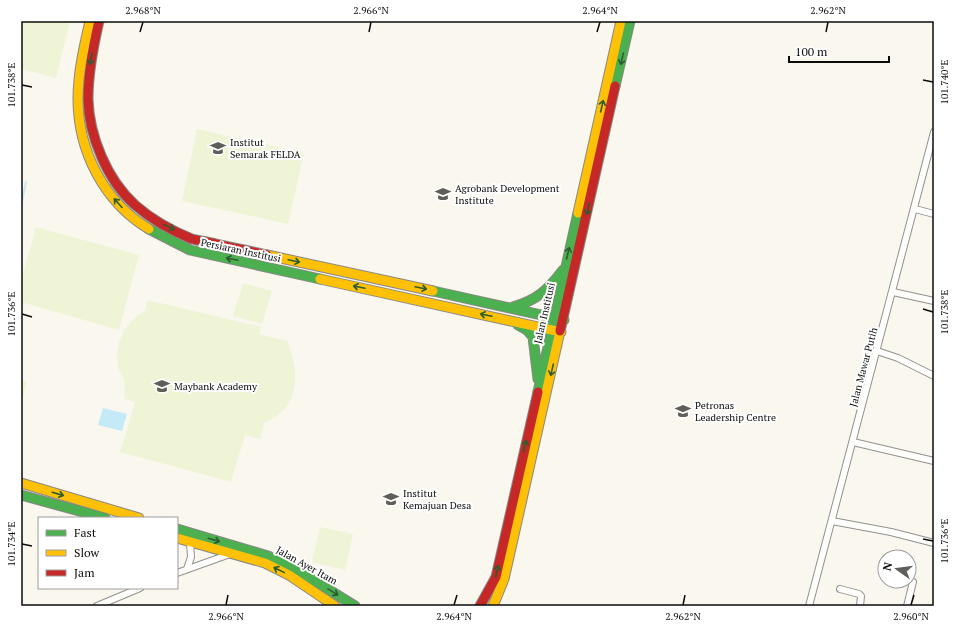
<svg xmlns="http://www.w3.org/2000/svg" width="955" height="627" font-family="'PT Serif',serif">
  <rect width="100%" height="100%" fill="#faf7ef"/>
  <path fill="#f0f4d7" d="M21,21H70L56,78L21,69Z
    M197,129L304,153L288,224L182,201Z
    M36,227L139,255L119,330L21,302V280Z
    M243,283L272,291L262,324L233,316Z
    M148,300L261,327L259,334L287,341C300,372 301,408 264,423L260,439L245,435L231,482L120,452L135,402L125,399L124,389L125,382L118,368L117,353L119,342L125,329L134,319L145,310Z
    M21,380L27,382L21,403Z
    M320,527L353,534L345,570L312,562Z"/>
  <path fill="#c3eaf6" d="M103,408L127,414L122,431L98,425Z"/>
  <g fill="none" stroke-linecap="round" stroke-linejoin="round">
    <path stroke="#c3eaf6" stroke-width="2" d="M21,206L26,182"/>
    <defs>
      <path id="street" d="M915,209L934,214
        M893,292L934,301
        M877,351L898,358L934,376
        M853,442L934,461
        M832,521L891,532L934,543
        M187,569L191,557L190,542
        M177,573L230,554
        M840,589L859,594L861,596L860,606
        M97,606L140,588
        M809,606L934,132
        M907,606L913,582"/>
      <path id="fast" d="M615,86L630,21
        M149,229L190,250L320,279
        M433,291L564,320
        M513,307C537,300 548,290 563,270
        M518,325L527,330L533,337L538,379
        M538,392L578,213
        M21,495L105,518
        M177,529L268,556L292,567L355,606"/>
      <path id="slow" d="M90,21C84,47 78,73 78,99C78,151 104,202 149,229
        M578,213L621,21
        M267,255L433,291
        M320,279L561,332
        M21,483L139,518
        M177,538L265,563L289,575L335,606
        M493,606L504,579L560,331"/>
      <path id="jam" d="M99,21C93,47 88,73 88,99C89,136 107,180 135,205C151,219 172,231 192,239C200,241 208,242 216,244C233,248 250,251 267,255
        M560,331L615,86
        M480,606L496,577L538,392"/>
    </defs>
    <use href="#street" stroke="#93918e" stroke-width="8"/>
    <use href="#fast" stroke="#898884" stroke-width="11"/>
    <use href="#slow" stroke="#898884" stroke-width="11"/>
    <use href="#jam" stroke="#898884" stroke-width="11"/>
    <use href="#street" stroke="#fefefd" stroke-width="6"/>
    <use href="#fast" stroke="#4caf50" stroke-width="9"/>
    <use href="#slow" stroke="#ffc107" stroke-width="9"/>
    <use href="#jam" stroke="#c62828" stroke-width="9"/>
  </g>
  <defs><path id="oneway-shaft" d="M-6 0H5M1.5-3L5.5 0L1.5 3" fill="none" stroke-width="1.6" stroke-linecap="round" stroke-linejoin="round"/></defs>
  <g stroke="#2c5d2e">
    <use href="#oneway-shaft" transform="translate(91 59) rotate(100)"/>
    <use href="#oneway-shaft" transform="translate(622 59) rotate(103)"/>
    <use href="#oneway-shaft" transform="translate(602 106) rotate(-77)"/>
    <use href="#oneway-shaft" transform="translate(118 203) rotate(-132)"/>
    <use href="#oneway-shaft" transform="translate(588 209) rotate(103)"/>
    <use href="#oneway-shaft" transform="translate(169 227) rotate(26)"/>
    <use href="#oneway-shaft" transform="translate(568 253) rotate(-77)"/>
    <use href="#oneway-shaft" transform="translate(232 259) rotate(-168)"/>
    <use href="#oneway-shaft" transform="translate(294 261) rotate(12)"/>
    <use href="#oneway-shaft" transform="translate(359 287) rotate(-168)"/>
    <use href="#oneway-shaft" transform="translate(421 288) rotate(12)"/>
    <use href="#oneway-shaft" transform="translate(486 315) rotate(-168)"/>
    <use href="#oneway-shaft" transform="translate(552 370) rotate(103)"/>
    <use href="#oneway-shaft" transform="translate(525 446) rotate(-77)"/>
    <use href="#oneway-shaft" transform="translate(58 494) rotate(16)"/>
    <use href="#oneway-shaft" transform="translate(214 540) rotate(16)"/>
    <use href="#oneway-shaft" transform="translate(279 570) rotate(-154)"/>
    <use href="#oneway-shaft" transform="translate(497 571) rotate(-76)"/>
    <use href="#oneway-shaft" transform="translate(333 592) rotate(31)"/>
  </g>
  <path fill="none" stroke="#0b0b0b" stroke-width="1.5" d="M140,32L143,22M369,32L371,22M597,32L600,22M826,32L828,22M923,80L933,82M22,85L32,87M923,309L933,312M22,314L32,317M923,539L933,541M22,544L32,546M226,605L228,595M454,605L457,595M683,605L685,595M911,605L914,595"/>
  <defs>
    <symbol id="university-bare" viewBox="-9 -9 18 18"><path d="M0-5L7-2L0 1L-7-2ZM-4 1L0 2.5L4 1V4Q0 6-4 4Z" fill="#5f5e5b" stroke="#fff" stroke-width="2.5" paint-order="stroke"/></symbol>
  </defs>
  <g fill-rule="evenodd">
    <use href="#university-bare" x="207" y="137" width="22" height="22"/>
    <use href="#university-bare" x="432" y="183" width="22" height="22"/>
    <use href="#university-bare" x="151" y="375" width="22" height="22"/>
    <use href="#university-bare" x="672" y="400" width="22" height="22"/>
    <use href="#university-bare" x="380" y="488" width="22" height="22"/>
  </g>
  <g text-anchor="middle" stroke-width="4" stroke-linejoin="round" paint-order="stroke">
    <g font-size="10" fill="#0b0b0b" stroke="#fff" text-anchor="start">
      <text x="230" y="146">Institut<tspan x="230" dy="12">Semarak FELDA</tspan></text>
      <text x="455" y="192">Agrobank Development<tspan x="455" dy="12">Institute</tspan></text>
      <text x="174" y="390">Maybank Academy</text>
      <text x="695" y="409">Petronas<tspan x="695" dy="12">Leadership Centre</tspan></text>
      <text x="403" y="497">Institut<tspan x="403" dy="12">Kemajuan Desa</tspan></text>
    </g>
    <g font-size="10" fill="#0b0b0b" stroke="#fff">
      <text transform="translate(241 250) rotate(12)" y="4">Persiaran Institusi</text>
      <text transform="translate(544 313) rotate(-77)" y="4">Jalan Institusi</text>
      <text transform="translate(863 367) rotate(-75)" y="4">Jalan Mawar Putih</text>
      <text transform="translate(307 565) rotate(29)" y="4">Jalan Ayer Itam</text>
    </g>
  </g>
  <rect width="955" height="627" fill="none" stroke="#ffffff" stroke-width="44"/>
  <rect x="38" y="517" width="140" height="72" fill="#ffffff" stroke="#9d9d9d"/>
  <rect x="46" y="530" width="20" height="6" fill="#4caf50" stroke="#9d9d9d"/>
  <text x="74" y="537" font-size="12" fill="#0b0b0b">Fast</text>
  <rect x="46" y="550" width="20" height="6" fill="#ffc107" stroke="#9d9d9d"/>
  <text x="74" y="557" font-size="12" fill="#0b0b0b">Slow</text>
  <rect x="46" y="570" width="20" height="6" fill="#c62828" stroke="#9d9d9d"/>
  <text x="74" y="577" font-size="12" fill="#0b0b0b">Jam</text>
  <g transform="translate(897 569) rotate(284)"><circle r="19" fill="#ffffff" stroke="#9d9d9d"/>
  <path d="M0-3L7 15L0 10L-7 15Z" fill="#5f5e5b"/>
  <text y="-6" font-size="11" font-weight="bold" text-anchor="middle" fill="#0b0b0b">N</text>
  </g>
  <path d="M789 56v6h100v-6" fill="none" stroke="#0b0b0b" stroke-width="2"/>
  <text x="795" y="56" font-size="12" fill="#0b0b0b" stroke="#ffffff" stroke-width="3" paint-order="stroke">100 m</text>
  <rect x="22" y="22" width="911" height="583" fill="none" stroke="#0b0b0b" stroke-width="1.5"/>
  <g font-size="10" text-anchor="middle" fill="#0b0b0b">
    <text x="143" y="14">2.968°N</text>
    <text x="371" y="14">2.966°N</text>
    <text x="600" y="14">2.964°N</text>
    <text x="828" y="14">2.962°N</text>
    <text transform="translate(944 82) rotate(-90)" y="4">101.740°E</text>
    <text transform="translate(11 85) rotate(-90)" y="4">101.738°E</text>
    <text transform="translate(944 312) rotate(-90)" y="4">101.738°E</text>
    <text transform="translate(11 314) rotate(-90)" y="4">101.736°E</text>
    <text transform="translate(944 541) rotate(-90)" y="4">101.736°E</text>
    <text transform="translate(11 544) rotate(-90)" y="4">101.734°E</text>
    <text x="226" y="620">2.966°N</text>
    <text x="454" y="620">2.964°N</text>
    <text x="683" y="620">2.962°N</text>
    <text x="911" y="620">2.960°N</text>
  </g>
</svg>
